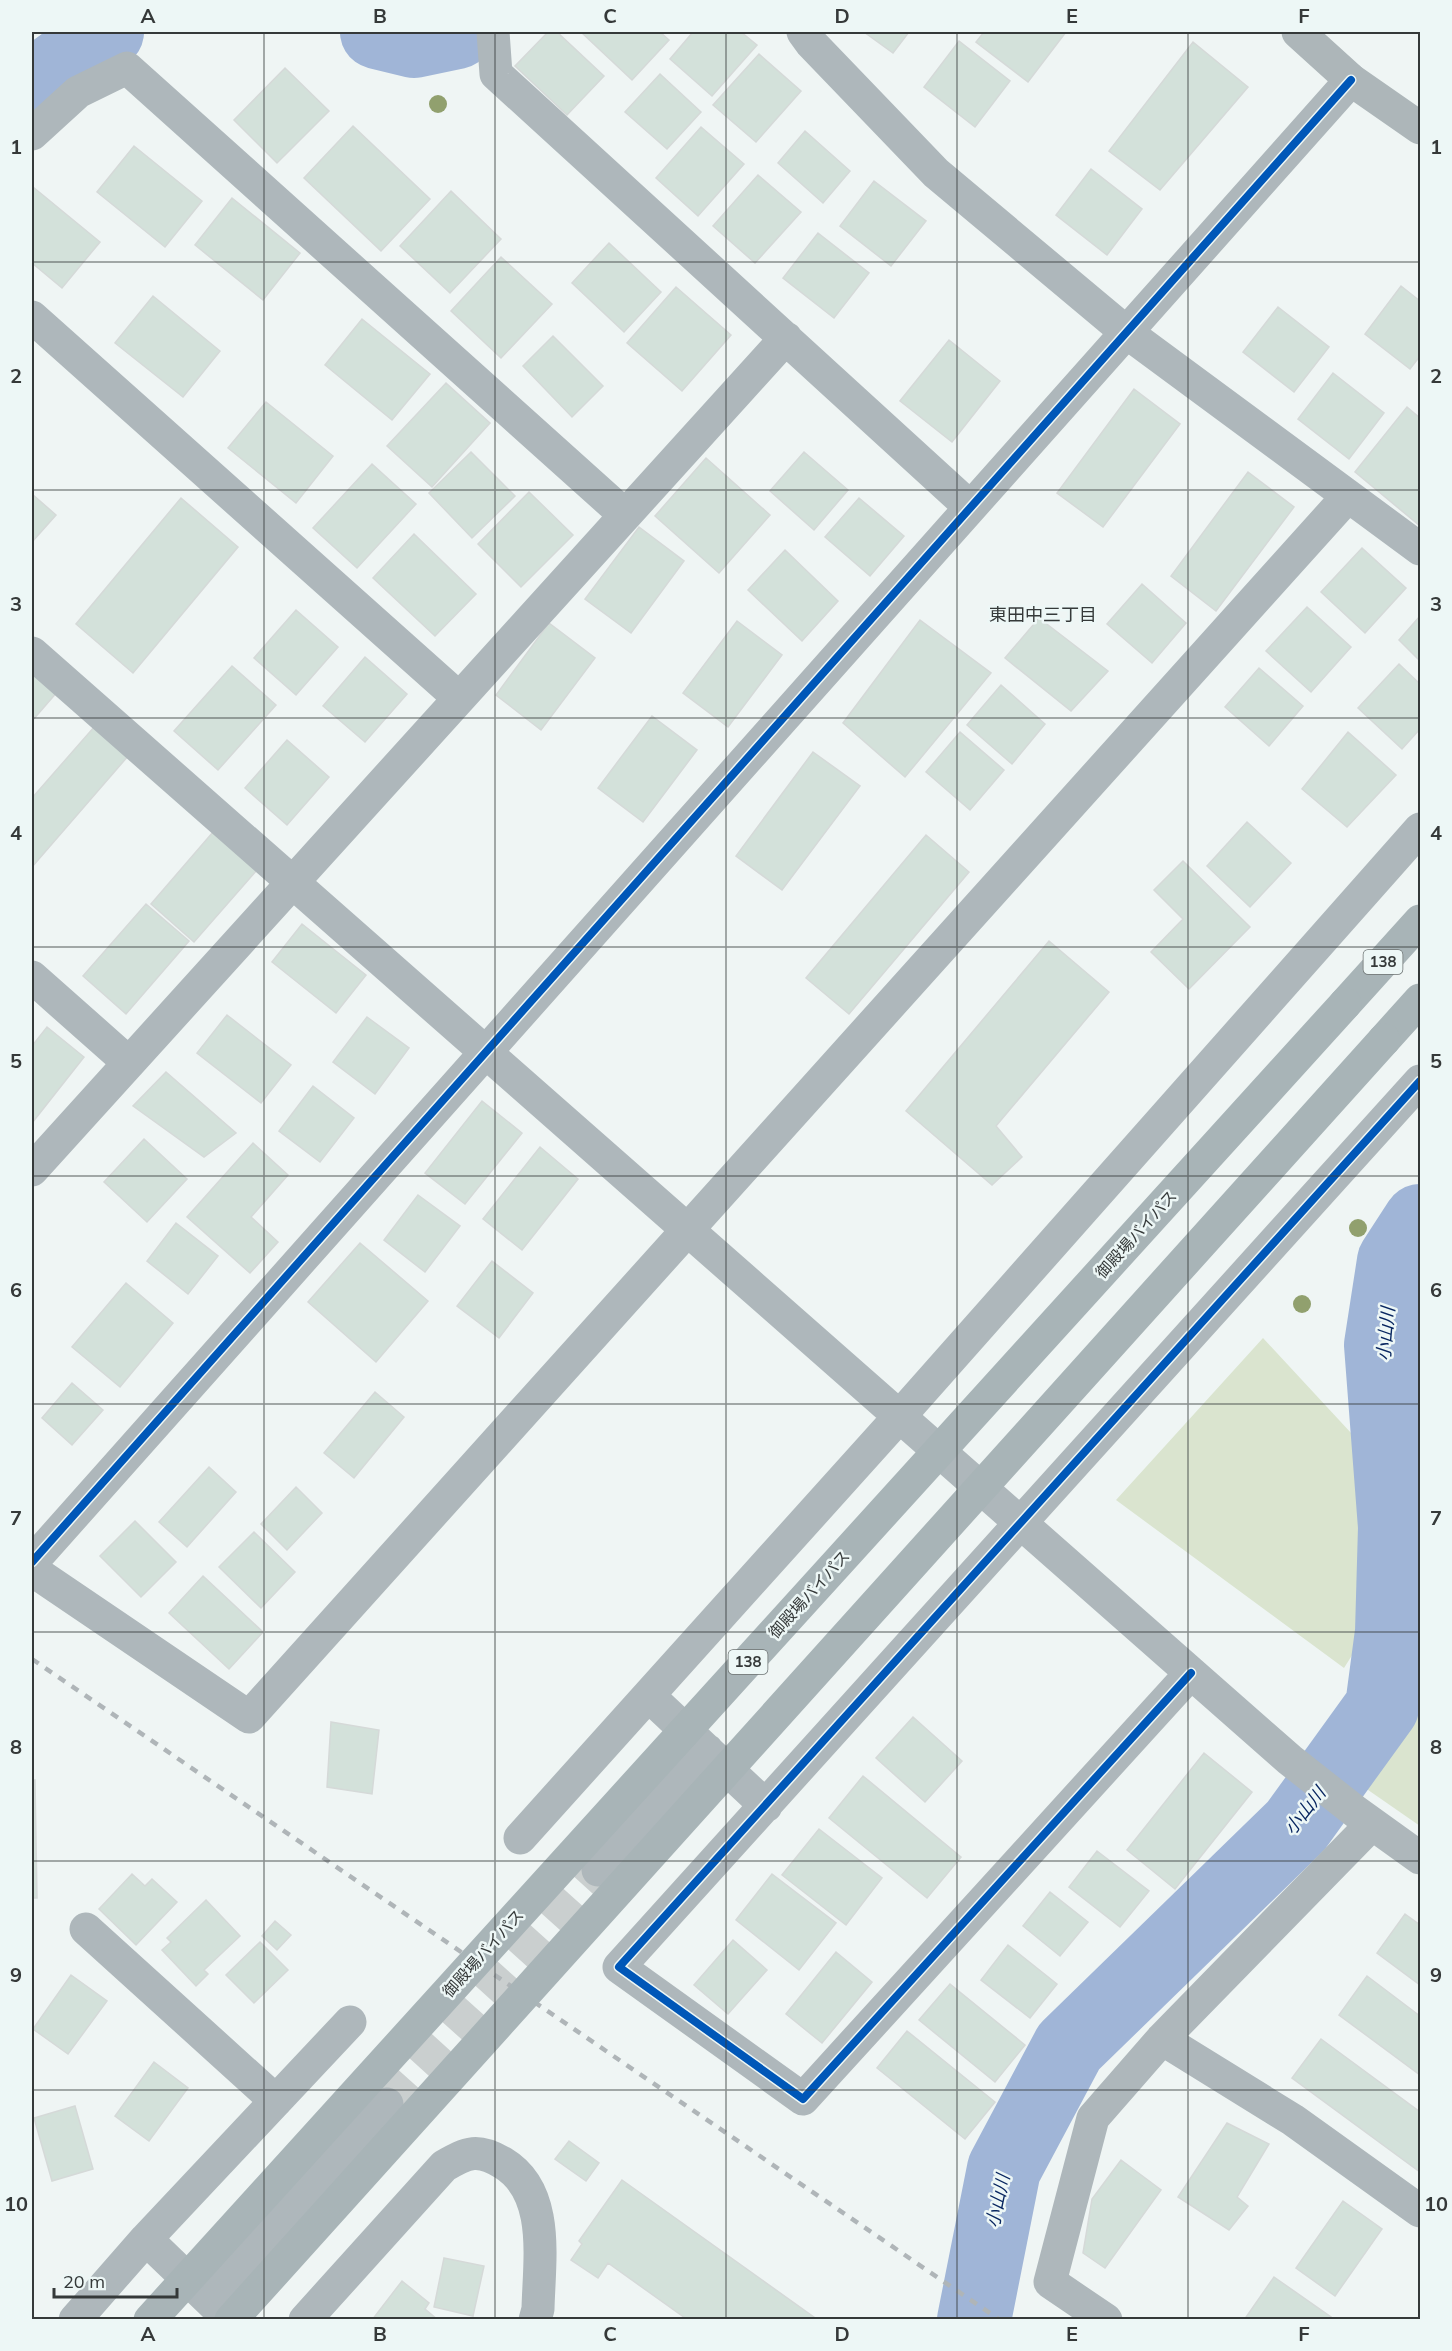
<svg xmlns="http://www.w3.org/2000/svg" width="1452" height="2351" font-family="Mulish,'Noto Sans JP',sans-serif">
  <rect width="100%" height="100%" fill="#eff5f4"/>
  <path fill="#dae4cf" d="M1420,1301V1412L1414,1342Z
    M1263,1338L1352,1434L1373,1622L1344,1668L1116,1500Z
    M1420,1660V1826L1358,1783L1414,1705Z"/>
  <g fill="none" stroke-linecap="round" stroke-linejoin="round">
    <path stroke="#a0b5d7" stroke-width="74" d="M377,32L414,41L457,32
      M32,87L107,32
      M974,2320L1004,2169L1069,2047L1296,1826L1382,1707L1392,1632L1395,1527L1381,1345L1394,1261L1420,1221"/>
  </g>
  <path fill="#d3e1da" stroke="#d5d9d8" stroke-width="1.5" d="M548,32H557L604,76L567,115L515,66Z
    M581,32H660L669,40L632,80Z
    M693,32H741L757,45L712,96L670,59Z
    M864,32H909L893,53Z
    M984,32H1066L1028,82L976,42Z
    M959,41L1010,81L975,127L924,87Z
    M1193,42L1248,87L1160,190L1109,151Z
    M759,54L801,91L756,142L713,105Z
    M285,68L329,111L277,163L234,120Z
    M660,74L701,112L667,149L625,112Z
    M353,126L430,199L381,251L304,178Z
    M701,127L744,164L698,216L656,178Z
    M805,131L850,171L823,203L778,163Z
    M134,146L202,201L165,247L97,192Z
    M1091,169L1142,209L1107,255L1056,215Z
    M758,175L801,212L755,263L713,226Z
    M874,181L926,221L891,266L840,226Z
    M33,187L100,242L62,288L32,263Z
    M451,191L501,239L450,293L400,246Z
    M232,198L300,253L263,300L195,245Z
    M818,233L869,273L834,318L783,278Z
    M609,243L661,292L624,332L572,283Z
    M501,257L552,304L501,358L451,311Z
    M1401,286L1420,301V356L1410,369L1365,334Z
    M676,287L731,335L682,391L627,343Z
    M153,296L220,351L183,397L115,343Z
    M1278,307L1329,347L1294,392L1243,352Z
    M362,319L430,374L392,420L325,365Z
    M553,336L603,386L572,417L523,366Z
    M949,340L1000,381L952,442L900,401Z
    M1333,373L1384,413L1349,459L1298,419Z
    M446,383L490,423L432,487L387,446Z
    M1134,389L1180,424L1103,527L1057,493Z
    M266,402L333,456L296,503L228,448Z
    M1407,407L1420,418V526L1355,472Z
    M471,452L515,496L472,538L429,493Z
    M804,452L848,490L814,530L770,491Z
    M706,458L770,515L719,573L655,516Z
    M372,464L416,504L357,568L313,528Z
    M1248,472L1294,507L1216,611L1171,576Z
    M529,492L573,535L521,587L478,544Z
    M32,494L56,515L32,542Z
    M181,498L238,547L133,673L76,624Z
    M859,498L904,536L870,576L825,537Z
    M639,527L684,561L631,633L585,599Z
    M414,534L476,594L435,636L373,578Z
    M1362,548L1406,588L1365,633L1321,592Z
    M785,550L838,601L802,641L748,590Z
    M1142,584L1186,623L1152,663L1107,624Z
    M1307,607L1351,647L1311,692L1266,651Z
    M296,610L338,647L296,695L254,658Z
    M1420,616V661L1399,640Z
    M1039,618L1108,671L1071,711L1005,658Z
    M920,620L991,673L905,777L843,723Z
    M737,621L782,655L728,727L683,693Z
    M549,623L595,658L541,730L496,695Z
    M365,657L407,694L365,742L323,706Z
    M1399,664L1420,684V729L1402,749L1358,708Z
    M232,666L276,705L218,770L174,731Z
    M32,667L58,691L32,721Z
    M1259,668L1303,706L1269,746L1225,707Z
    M1001,685L1045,724L1012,764L967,725Z
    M652,716L697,750L643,822L598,788Z
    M95,726L129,755L32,867V798Z
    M960,732L1004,770L970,810L926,772Z
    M1348,732L1396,775L1347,827L1302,789Z
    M287,740L329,777L287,825L245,788Z
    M813,752L860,786L782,890L736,856Z
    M1247,822L1291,863L1250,907L1207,866Z
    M213,832L257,870L194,942L151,904Z
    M926,835L969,872L849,1014L806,978Z
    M1183,861L1250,927L1189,989L1151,952L1183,919L1154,890Z
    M146,904L189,941L126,1014L83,976Z
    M302,924L366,975L336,1013L272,962Z
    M1049,941L1109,992L996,1126L1022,1157L992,1185L906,1111Z
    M227,1015L291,1065L261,1103L197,1053Z
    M367,1017L409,1048L375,1094L333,1062Z
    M47,1027L84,1057L32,1123V1046Z
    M166,1072L236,1133L204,1157L133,1106Z
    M313,1086L354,1118L320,1162L279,1131Z
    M482,1101L522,1133L465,1204L425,1173Z
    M144,1139L187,1179L147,1222L104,1182Z
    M253,1143L288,1175L251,1217L278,1242L250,1273L187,1217Z
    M540,1147L578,1179L522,1250L483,1219Z
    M418,1195L460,1226L425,1272L384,1240Z
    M176,1223L218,1256L188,1294L147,1261Z
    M360,1243L428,1301L376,1362L308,1302Z
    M492,1261L533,1293L499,1338L457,1306Z
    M126,1283L173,1323L120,1387L72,1347Z
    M72,1383L103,1410L72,1445L42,1418Z
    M375,1392L404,1417L354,1478L324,1453Z
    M209,1467L236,1492L187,1547L159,1522Z
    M296,1487L322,1513L287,1550L261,1524Z
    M135,1521L176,1562L141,1597L100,1556Z
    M254,1532L295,1572L261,1608L219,1567Z
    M203,1576L263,1632L229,1669L169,1613Z
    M913,1717L962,1761L925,1802L876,1758Z
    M331,1722L379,1730L372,1794L327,1787Z
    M1204,1753L1252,1792L1175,1889L1127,1850Z
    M863,1776L961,1857L927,1898L829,1818Z
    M32,1780H35L37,1898H32Z
    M819,1829L882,1878L846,1925L782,1875Z
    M1097,1851L1149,1891L1120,1927L1069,1887Z
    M132,1874L145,1886L152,1879L177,1902L136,1945L99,1909Z
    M772,1874L836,1923L799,1970L736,1920Z
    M1050,1892L1088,1922L1060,1956L1023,1926Z
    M206,1900L240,1936L204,1970L208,1974L196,1986L162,1950L171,1942L167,1938Z
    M1405,1914L1420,1925V1985L1377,1953Z
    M275,1921L291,1935L277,1950L262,1936Z
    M733,1940L767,1970L728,2014L694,1985Z
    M260,1942L288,1970L254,2003L226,1975Z
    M1008,1945L1057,1984L1030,2018L981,1980Z
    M836,1952L872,1982L822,2043L786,2014Z
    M71,1975L107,2001L68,2054L33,2029Z
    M1367,1976L1420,2016V2075L1339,2015Z
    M950,1984L1025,2045L995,2082L919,2020Z
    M907,2031L995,2102L965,2139L877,2068Z
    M1321,2039L1420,2112V2172L1292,2078Z
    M154,2062L188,2088L149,2141L115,2116Z
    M75,2106L93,2169L52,2181L34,2118Z
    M1227,2123L1269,2144L1237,2197L1248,2206L1229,2230L1178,2197Z
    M569,2141L599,2163L586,2181L555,2159Z
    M1121,2160L1161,2190L1105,2268L1083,2253L1092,2199Z
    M622,2180L818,2320H688L608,2263L598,2278L571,2260L582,2244L579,2241Z
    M1343,2201L1382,2229L1335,2296L1296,2268Z
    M444,2258L484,2266L473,2316L434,2307Z
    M1274,2277L1331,2317L1329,2320H1244Z
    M402,2281L429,2303L425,2309L438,2320H372Z"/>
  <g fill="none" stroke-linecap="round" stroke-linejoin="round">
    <path stroke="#cacfcf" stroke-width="33" stroke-dasharray="33 16" stroke-linecap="butt" d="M387,2104L598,1870"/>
    <path stroke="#aeb7bb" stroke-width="33" d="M493,32L496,74L970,507
      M803,32L811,43L936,173L1126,332L1420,549
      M32,134L78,92L127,68L625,515
      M32,317L459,698
      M32,653L1290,1760L1356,1812L1420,1858
      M32,977L129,1063
      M32,1170L786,338
      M32,1562L1351,80
      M32,1570L249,1717L1348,496
      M1191,1673L803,2099L619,1967L1420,1081
      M650,1697L766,1806
      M520,1838L899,1417L1420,829
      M598,1870L707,1750
      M86,1929L276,2101
      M1162,2039L1293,2120L1420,2211
      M210,2300L387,2104
      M75,2320L146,2239
      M230,2320L146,2239L350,2022
      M305,2320L444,2166C468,2152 478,2148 503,2163C551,2192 539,2261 538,2309L535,2320
      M1106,2320L1050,2282L1093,2118L1162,2039L1372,1824"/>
    <path stroke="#adb6b9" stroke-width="33" d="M1298,32L1351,80L1420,128"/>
    <path stroke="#a8b4b7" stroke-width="33" d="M1345,1004L1420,921
      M1384,1040L1420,1000"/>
    <path stroke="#afb5b8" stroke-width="4.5" stroke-dasharray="8 8" stroke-linecap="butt" d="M32,1659L1000,2320"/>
    <path stroke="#a8b4b7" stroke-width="33" d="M150,2320L1345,1004
      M231,2320L1384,1040"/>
    <defs>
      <path id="cycleway" d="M32,1562L1351,80
        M1191,1673L803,2099L619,1967L1420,1081"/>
    </defs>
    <use href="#cycleway" stroke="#edf7f6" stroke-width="11"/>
    <use href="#cycleway" stroke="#0057b8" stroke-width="8"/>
  </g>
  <g fill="#91a06e">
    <circle cx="438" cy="104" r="9"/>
    <circle cx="1358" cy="1228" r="9"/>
    <circle cx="1302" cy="1304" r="9"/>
  </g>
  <path fill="none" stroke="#353939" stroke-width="1.5" stroke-opacity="0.55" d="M264,32V2320M495,32V2320M726,32V2320M957,32V2320M1188,32V2320M32,262H1420M32,490H1420M32,718H1420M32,947H1420M32,1176H1420M32,1404H1420M32,1632H1420M32,1861H1420M32,2090H1420"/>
  <g text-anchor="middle" stroke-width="5" stroke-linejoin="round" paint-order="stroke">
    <g fill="#edf7f6" stroke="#6c7272" stroke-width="1.5">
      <rect x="1363.5" y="950" width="39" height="24" rx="4.5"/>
      <rect x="728.5" y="1650" width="39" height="24" rx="4.5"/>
    </g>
    <g font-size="15" font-weight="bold" fill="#353939">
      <text x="1383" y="967">138</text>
      <text x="748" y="1667">138</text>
    </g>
    <g font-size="16" fill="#353939" stroke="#edf7f6">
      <text transform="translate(1136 1234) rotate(-48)" y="6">御殿場バイパス</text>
      <text transform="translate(809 1594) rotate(-48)" y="6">御殿場バイパス</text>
      <text transform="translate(483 1953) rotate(-48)" y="6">御殿場バイパス</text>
    </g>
    <g font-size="18" fill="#353939" stroke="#edf7f6">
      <text x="1043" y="621">東田中三丁目</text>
    </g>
    <g font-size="18" font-style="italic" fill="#082660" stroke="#edf7f6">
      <text transform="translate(1386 1334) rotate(-85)" y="6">小山川</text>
      <text transform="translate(1305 1811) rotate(-52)" y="6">小山川</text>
      <text transform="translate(998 2201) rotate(-78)" y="6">小山川</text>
    </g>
  </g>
  <rect width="1452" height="2351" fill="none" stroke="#edf7f6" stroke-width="66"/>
  <path d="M54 2288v9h123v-9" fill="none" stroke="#353939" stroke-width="3"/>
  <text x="63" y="2288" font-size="18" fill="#353939" stroke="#edf7f6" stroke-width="4.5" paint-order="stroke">20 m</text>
  <rect x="33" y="33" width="1386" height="2285" fill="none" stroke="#353939" stroke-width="2"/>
  <g font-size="20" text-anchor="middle" font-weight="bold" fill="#353939">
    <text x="148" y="23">A</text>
    <text x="380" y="23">B</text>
    <text x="610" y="23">C</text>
    <text x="842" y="23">D</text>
    <text x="1072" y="23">E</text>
    <text x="1304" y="23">F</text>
    <text x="16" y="154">1</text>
    <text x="1436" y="154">1</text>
    <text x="16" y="383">2</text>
    <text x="1436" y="383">2</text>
    <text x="16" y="611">3</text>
    <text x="1436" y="611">3</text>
    <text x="16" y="840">4</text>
    <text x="1436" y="840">4</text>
    <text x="16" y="1068">5</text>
    <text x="1436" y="1068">5</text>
    <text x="16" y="1297">6</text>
    <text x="1436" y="1297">6</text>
    <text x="16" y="1525">7</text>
    <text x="1436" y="1525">7</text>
    <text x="16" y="1754">8</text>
    <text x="1436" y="1754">8</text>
    <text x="16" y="1982">9</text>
    <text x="1436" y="1982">9</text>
    <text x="16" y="2211">10</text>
    <text x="1436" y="2211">10</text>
    <text x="148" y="2341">A</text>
    <text x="380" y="2341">B</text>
    <text x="610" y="2341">C</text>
    <text x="842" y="2341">D</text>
    <text x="1072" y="2341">E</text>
    <text x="1304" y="2341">F</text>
  </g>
</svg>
